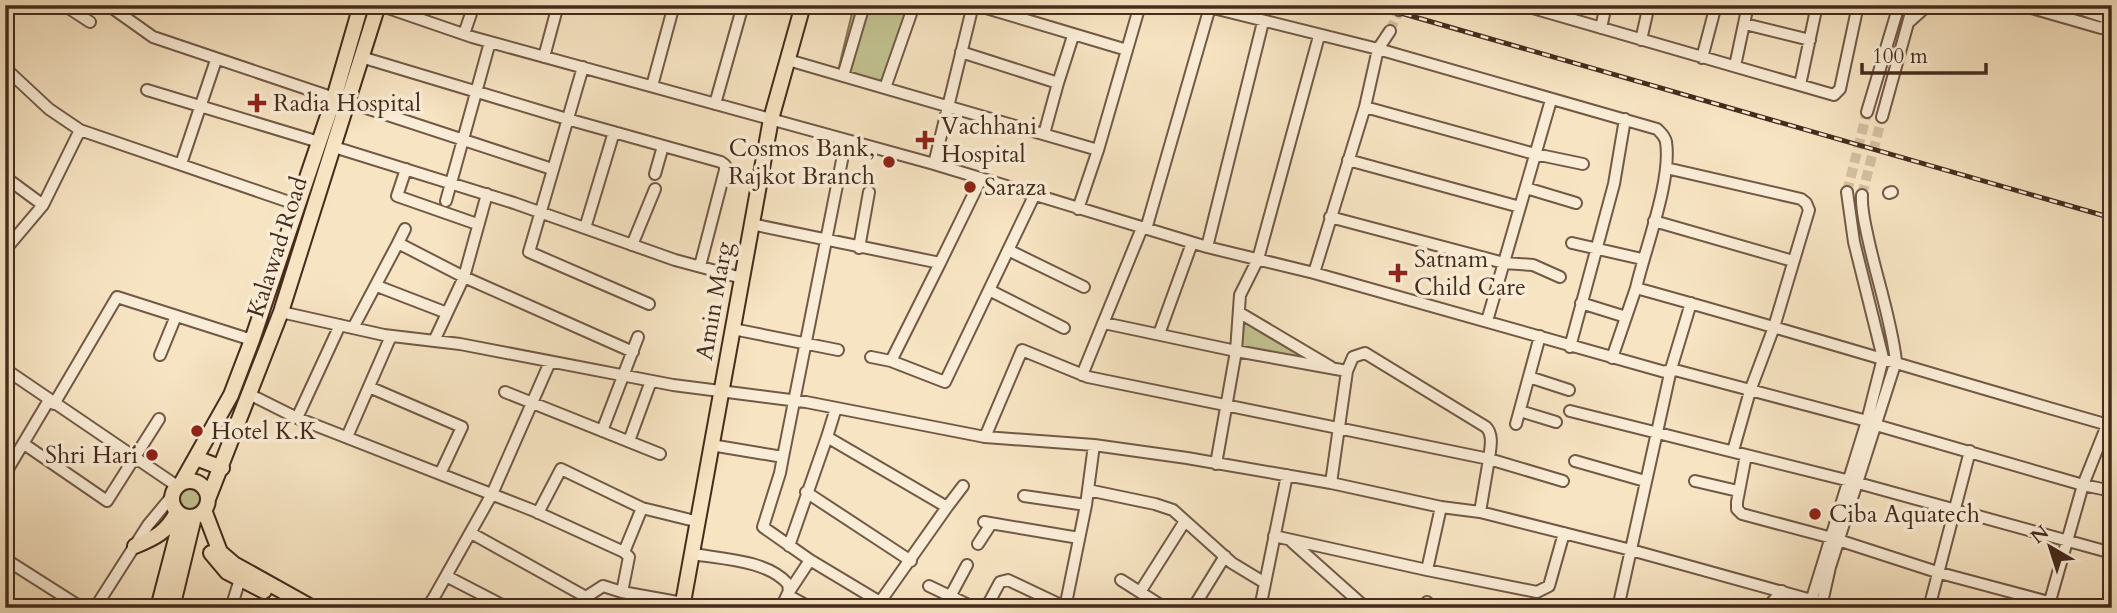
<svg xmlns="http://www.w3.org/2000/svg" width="2117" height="613" font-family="Cardo,serif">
  <rect width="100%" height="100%" fill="#f7e4c2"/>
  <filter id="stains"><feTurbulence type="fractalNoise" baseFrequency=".00286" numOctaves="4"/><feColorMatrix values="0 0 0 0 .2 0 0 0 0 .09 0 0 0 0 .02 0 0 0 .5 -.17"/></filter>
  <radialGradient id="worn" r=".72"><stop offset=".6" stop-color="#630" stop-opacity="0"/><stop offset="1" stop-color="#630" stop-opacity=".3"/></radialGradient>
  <path fill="#c2c290" stroke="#847656" stroke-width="2" d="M854,5H914L885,88L837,75Z
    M1240,313L1328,363L1236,351Z
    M192,482L202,485C205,498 199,511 185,514L177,506C177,495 181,487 192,482Z"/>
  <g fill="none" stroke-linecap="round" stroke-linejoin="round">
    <path stroke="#d3bfa1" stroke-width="10" stroke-dasharray="10 5" stroke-linecap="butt" d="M1390,31L1399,10
      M1847,192L1867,112
      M1862,195L1882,117"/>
    <defs>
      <path id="minor" d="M64,5L90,22
        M108,5L153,37L334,98
        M379,5L472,37L934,164L1207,247L1314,273L1665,372L1671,369L1867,421
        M976,5L1127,50
        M1201,5L1378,49L1657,129C1661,133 1665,136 1666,142C1672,180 1645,249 1636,288C1796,332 1953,381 2112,426
        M1522,5L1834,95L1840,89L1858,5
        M2021,5L2101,28L2111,23
        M2068,5L2104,17L2112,23
        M1399,10L1401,5
        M1909,22L1928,5
        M1745,24L1810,40
        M1601,28L1606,5
        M464,34L474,5
        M1641,40L1649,5
        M961,52L1058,83L1044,134
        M361,57L567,119L721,162L725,165V170L700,266
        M544,57L558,5
        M1702,58L1716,5
        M788,60L1098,150L1140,5
        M1735,66L1748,5
        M583,67L529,252L649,304
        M5,68L49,109L80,130L298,205
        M843,76L864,5
        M1058,83L1073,36
        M1800,85L1817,5
        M652,86L674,5
        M885,88L914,5
        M147,90L319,142
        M348,102L552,169
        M715,104L743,5
        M1365,107L1535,154L1583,164
        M1867,112L1899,5
        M1882,117L1913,5
        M334,147L514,203L675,260L742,278
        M1348,160L1520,207
        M181,164L216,60
        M934,164L973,5
        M1666,168L1801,199L1806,203L1809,210L1774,327L1750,391L1733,451
        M406,169L397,196L477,224
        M655,174L663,146
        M5,177L43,205
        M1526,188L1576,203
        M1889,193L1892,192
        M446,201L490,42
        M1078,209L1098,150
        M1330,217L1504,263L1533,265L1560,277
        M1654,221L1793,261
        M751,224L940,263L981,179
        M585,228L614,132
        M1146,229L1210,7
        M398,243L405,229
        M1572,243L1642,259
        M632,245L655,189
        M1207,247L1263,22
        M859,248L869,192
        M5,250L43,205L80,130
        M1008,250L1084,287
        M1314,273L1365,107L1378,49L1390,31
        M377,286L447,313
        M989,290L1064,328
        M1581,303L1626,317
        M281,312L384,335L460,344L673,385L806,402L985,437L1094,445L1187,458L1331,483L1441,507L1480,512L1631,550L1840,608
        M1240,313L1331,367
        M1487,321L1551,100
        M1104,323L1236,351L1347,371
        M353,328L398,243L464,277L633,352
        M733,329L838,350
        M1159,334L1192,243
        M434,341L464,277L487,194
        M1570,347L1614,184L1625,119
        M160,355L176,316
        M871,357L891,361L945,382L1034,196
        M1612,358L1636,288
        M891,361L940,263
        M5,369L177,486
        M1082,375L1142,228
        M1529,377L1569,390
        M369,387L462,427L440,474
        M505,392L660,454
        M249,394L297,418L532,510L624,552L629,557L622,592L683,603
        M54,404L117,297L252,340
        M836,408L827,437L947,507L963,486
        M1520,411L1556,422
        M1570,411L1858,483L2112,553
        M297,418L340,325
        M1516,424L1540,336
        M1876,425L2083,485L2112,491
        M602,431L638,337
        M347,437L391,336
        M985,437L1022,350L1088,377L1489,459L1480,512
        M629,441L651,381
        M24,444L107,501L159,419
        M711,445L783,457L846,140
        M1746,455L1737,502V509L1742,514L1832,538L1940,573L2071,608
        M783,457L780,473L763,527L810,560L880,602L947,507
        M1575,461L1645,481
        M1216,464L1236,351L1240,295L1258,259L1319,36
        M5,474L49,400
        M1695,481L1738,491
        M1331,483L1347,371L1353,357L1365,353L1486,427C1494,435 1490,449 1489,459L1563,481
        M1088,490L1155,504L1173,510L1232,563L1265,583
        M806,492L911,561
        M1024,496L1086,505
        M538,513L561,469L642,508L699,522
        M984,522L1079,538
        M471,533L586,597
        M1274,536L1427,570L1441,507
        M1292,542L1366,608
        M978,544L991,524
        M789,546L827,437
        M624,552L642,508
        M693,554C722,559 767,560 788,584L789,591L781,608
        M5,559L82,608
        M810,560L787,595L811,608
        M1427,570L1537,592L1549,586L1564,533
        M446,576L508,608
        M1121,580L1165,608
        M929,586L975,608
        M1140,592L1185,521
        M432,600L447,608
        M1427,602L1433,608
        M744,605L750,608
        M1821,607L1830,567L1896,361C1891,319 1877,280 1868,238C1865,224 1861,209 1862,195
        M95,608L148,525L172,496
        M231,608L240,579
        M286,608L288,603
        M428,608L492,494L550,362
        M580,608L586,597L603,586L622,592
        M944,608L967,565
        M986,608L1000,582L1008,580L1065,607
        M1065,608L1086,505L1094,445
        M1193,608L1225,556
        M1260,608L1287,475
        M1618,608L1671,369L1691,303
        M1767,608L1782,591
        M1809,608L1867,421L1883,358L1854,242L1847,192
        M1929,608L1970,451
        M2048,608L2083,485L2107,425"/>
      <path id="major" d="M196,458L222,468
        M172 499a18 18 0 1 1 36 0a18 18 0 1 1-36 0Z
        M182,482L231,395L252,340L334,98L361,5
        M208,499L281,312L378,5
        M204,510L220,552L234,564L313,608
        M135,546C155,538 167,532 177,512
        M211,553L227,572L264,591
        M158,608L182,516
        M172,608L194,517
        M682,608L771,119L803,5"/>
    </defs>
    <use href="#minor" stroke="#725946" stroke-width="14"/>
    <use href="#major" stroke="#452b1d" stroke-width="18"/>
    <use href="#minor" stroke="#faedd7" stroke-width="10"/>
    <use href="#major" stroke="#f7e4c2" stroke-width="14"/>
    <defs>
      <path id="rail" d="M1373,5L2112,218"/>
    </defs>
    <use href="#rail" stroke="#452b1d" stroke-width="5"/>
    <use href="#rail" stroke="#faedd7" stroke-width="2.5" stroke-dasharray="8" stroke-linecap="butt"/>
  </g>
  <g fill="#8f2418" stroke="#faedd7" stroke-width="2.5">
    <path d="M253.5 92.5h7v7h7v7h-7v7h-7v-7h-7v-7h7z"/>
    <path d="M921.5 129.5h7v7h7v7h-7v7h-7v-7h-7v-7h7z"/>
    <circle cx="889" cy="162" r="7"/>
    <circle cx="970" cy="187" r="7"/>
    <path d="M1394.5 262.5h7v7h7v7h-7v7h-7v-7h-7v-7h7z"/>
    <circle cx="197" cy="431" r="7"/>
    <circle cx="152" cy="455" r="7"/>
    <circle cx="1815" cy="514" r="7"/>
  </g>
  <g text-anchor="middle" stroke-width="7" stroke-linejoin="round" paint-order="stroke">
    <g font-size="24" fill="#452b1d" stroke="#faedd7" text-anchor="start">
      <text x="273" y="111">Radia Hospital</text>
      <text x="941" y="134">Vachhani<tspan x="941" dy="28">Hospital</tspan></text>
      <text x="875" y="156" text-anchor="end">Cosmos Bank,<tspan x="875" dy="28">Rajkot Branch</tspan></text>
      <text x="984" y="195">Saraza</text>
      <text x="1414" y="267">Satnam<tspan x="1414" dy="28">Child Care</tspan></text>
      <text x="211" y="439">Hotel K.K</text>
      <text x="138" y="463" text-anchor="end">Shri Hari</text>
      <text x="1829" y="522">Ciba Aquatech</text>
    </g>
    <g font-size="24" fill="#452b1d" stroke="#faedd7">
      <text transform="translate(277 247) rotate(-72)" y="8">Kalawad Road</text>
      <text transform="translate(714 301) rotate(-80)" y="8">Amin Marg</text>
    </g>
  </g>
  <rect width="2117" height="613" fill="none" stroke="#f7e4c2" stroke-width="28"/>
  <rect x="7" y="7" width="2103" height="599" fill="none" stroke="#452b1d" stroke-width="3.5"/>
  <rect x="14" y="14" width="2089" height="585" fill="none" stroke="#452b1d" stroke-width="2"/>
  <g transform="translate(2050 547) rotate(321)" stroke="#faedd7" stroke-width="5" paint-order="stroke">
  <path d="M0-5L12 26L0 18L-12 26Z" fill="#452b1d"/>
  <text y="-10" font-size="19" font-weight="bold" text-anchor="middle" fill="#452b1d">N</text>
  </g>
  <path d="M1862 63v10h124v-10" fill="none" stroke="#452b1d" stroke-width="3.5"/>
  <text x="1872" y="63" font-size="21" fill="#452b1d" stroke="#faedd7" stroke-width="5" paint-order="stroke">100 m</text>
  <rect width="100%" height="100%" filter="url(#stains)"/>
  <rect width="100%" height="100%" fill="url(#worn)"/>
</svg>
